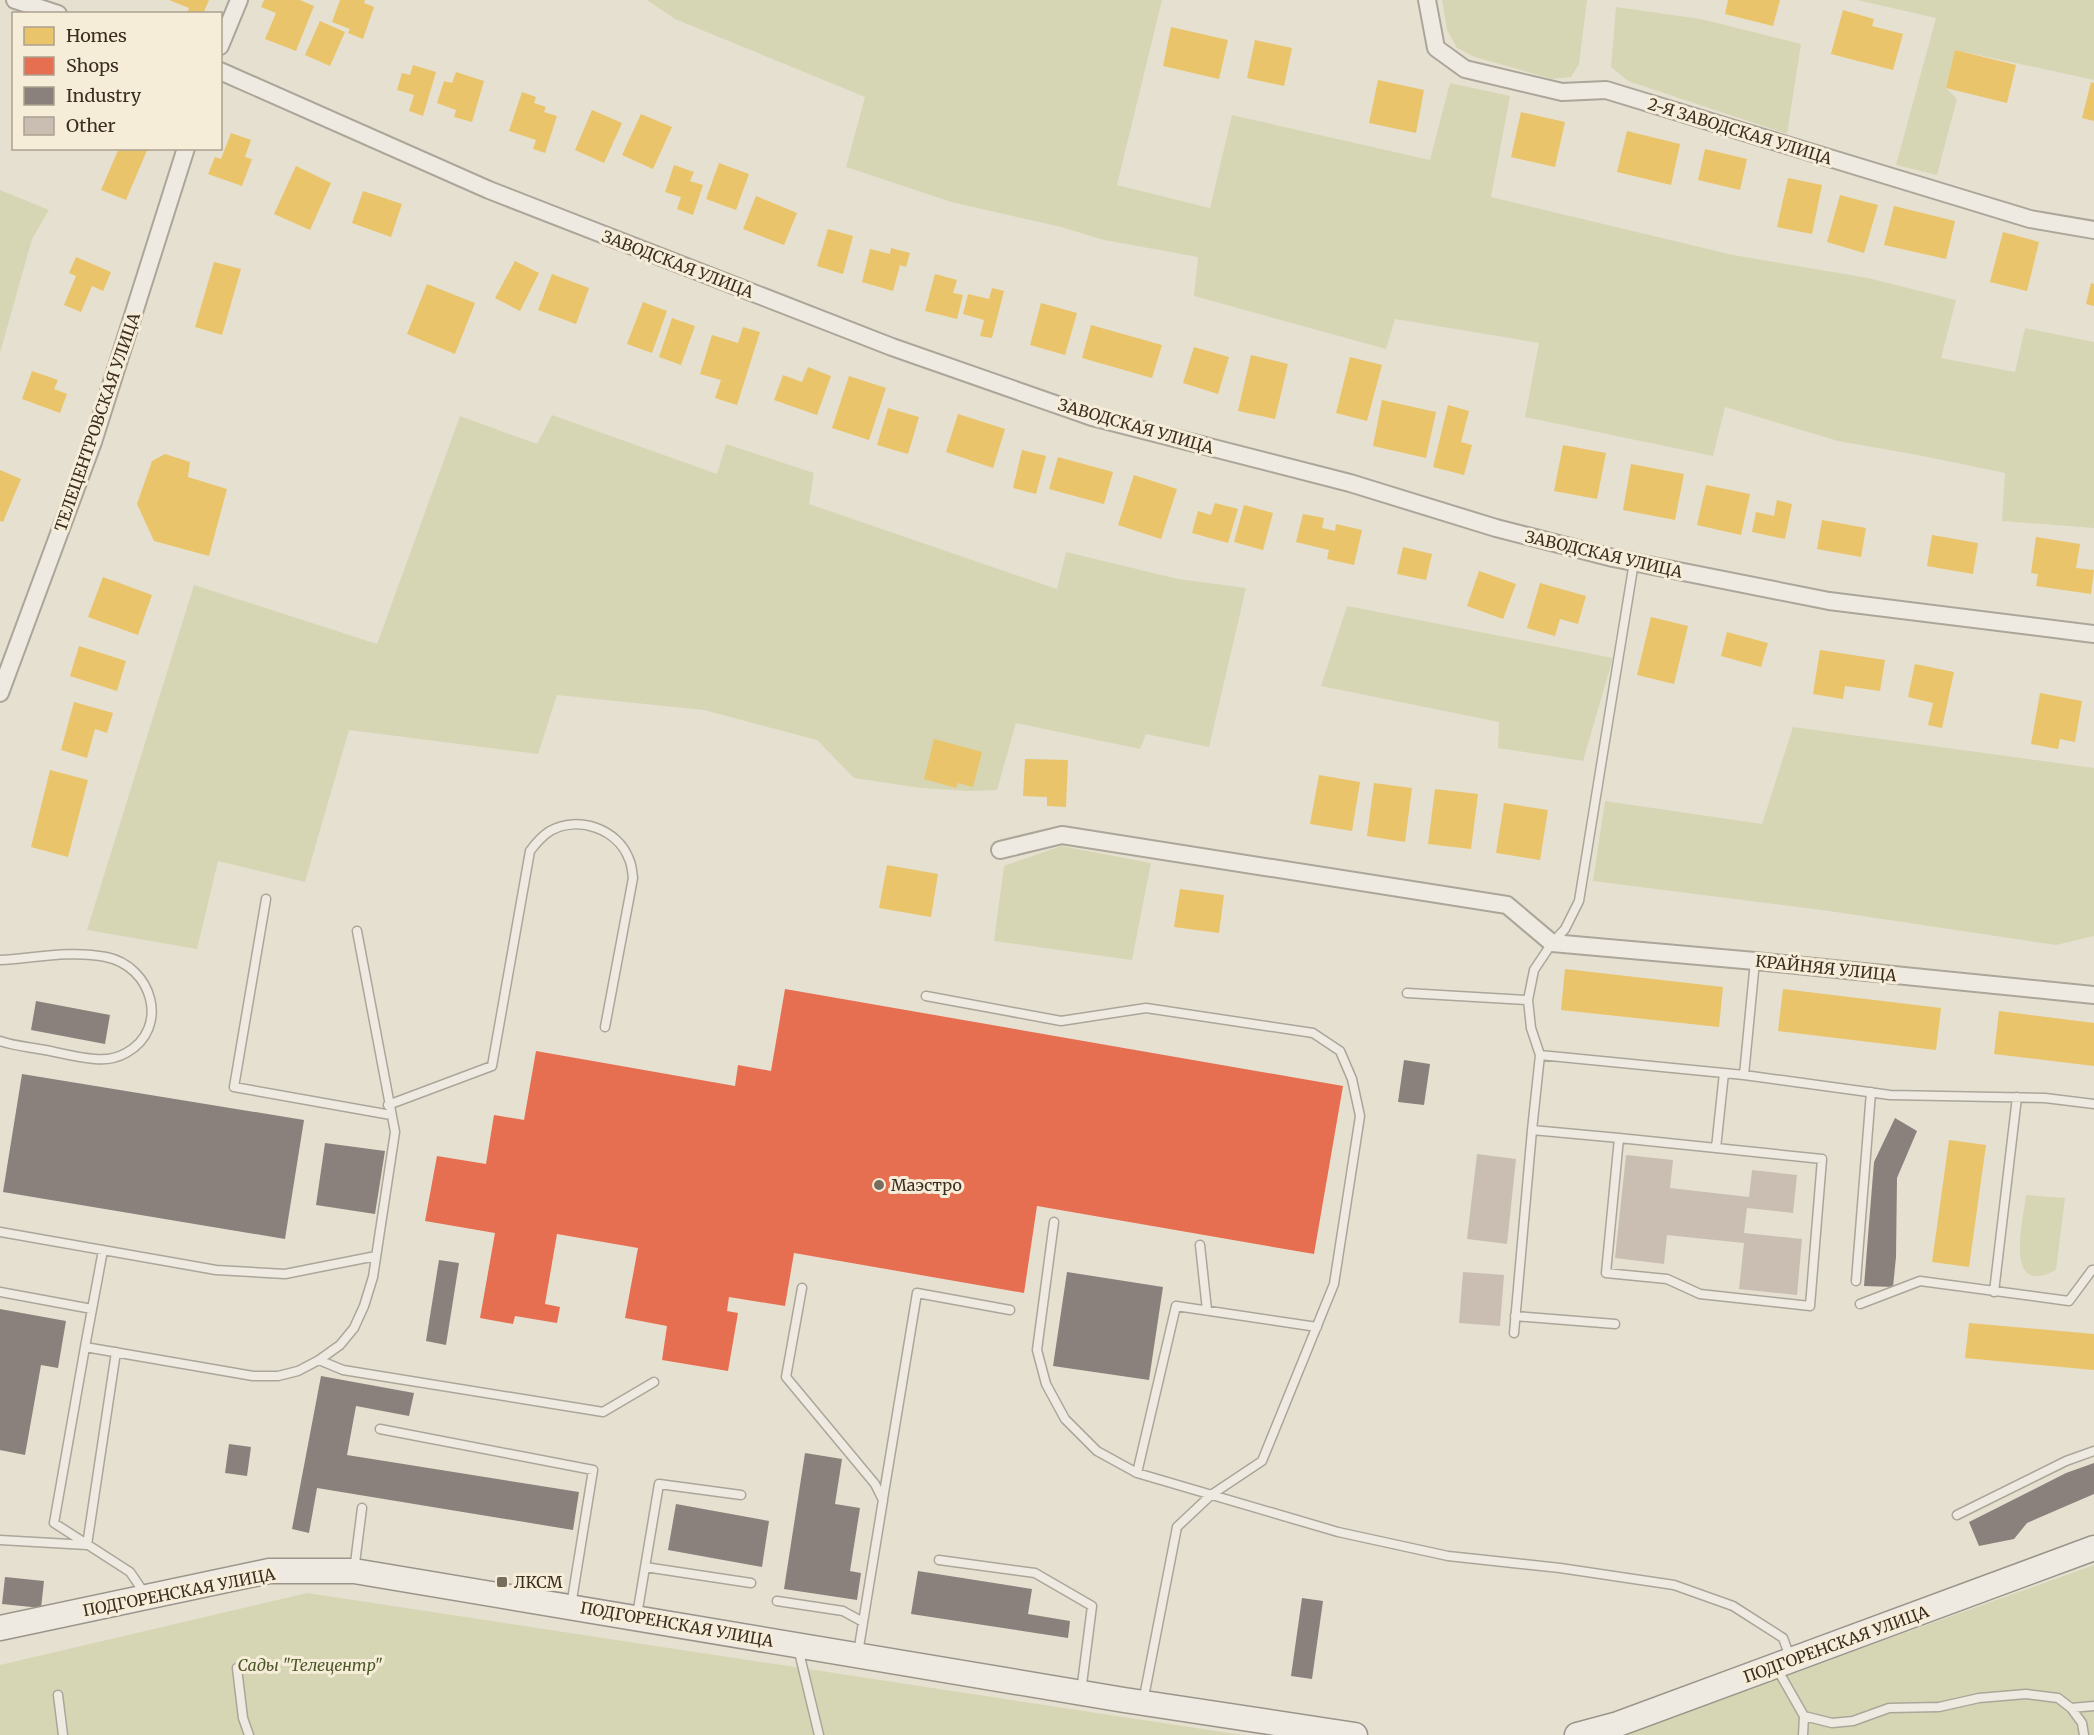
<svg xmlns="http://www.w3.org/2000/svg" width="2094" height="1735" font-family="Merriweather,serif">
  <rect width="100%" height="100%" fill="#e6e0d1"/>
  <path fill="#d6d6b4" d="M647,0H1162L1117,185L1210,208L1232,115L1430,160L1450,83L1510,96L1491,197L1733,255L1868,278L1956,300L1941,358L2015,372L2025,328L2094,342V528L2002,521L2005,473L1918,455L1838,441L1725,407L1713,456L1525,417L1539,343L1395,319L1386,349L1194,296L1198,257L1104,240L1061,227L951,202L846,167L865,97L675,19Z
    M1442,0H1587L1579,64L1571,77L1552,79L1475,57L1457,48L1447,30Z
    M1857,0H2094V80L1955,50L1946,88L1957,99L1937,175L1896,165L1936,18Z
    M1616,7L1701,19L1801,44L1787,134L1628,81L1611,67Z
    M0,190L49,210L32,239L0,353Z
    M552,415L717,474L726,444L814,473L809,504L1057,589L1066,552L1178,579L1246,588L1209,747L1146,734L1140,749L1016,723L997,790L968,791L921,788L854,778L817,740L704,710L557,695L538,754L349,730L305,882L218,861L197,949L87,930L194,585L377,644L460,416L537,444Z
    M1347,606L1613,658L1583,761L1498,748L1499,722L1321,686Z
    M1793,727L2094,768V936L2056,945L1829,911L1593,881L1605,801L1762,824Z
    M1061,846L1151,863L1132,960L994,941L1004,866Z
    M2026,1195L2065,1198L2056,1270C2003,1298 2023,1222 2026,1195Z
    M2094,1565V1735H1620Z
    M307,1593L1242,1735H0V1665Z"/>
  <path fill="#e9c46a" d="M169,0H209L203,14H187L189,8Z
    M264,0H300L314,6L296,51L265,39L276,13L261,7Z
    M340,0H365L364,3L374,7L363,39L348,33L350,29L332,22Z
    M1728,0H1780L1773,26L1725,14Z
    M1843,10L1874,19L1872,26L1903,34L1893,70L1831,54Z
    M320,21L345,32L330,66L305,55Z
    M1171,27L1228,40L1219,79L1163,66Z
    M1255,40L1292,48L1284,86L1247,78Z
    M1955,50L2016,65L2007,103L1946,88Z
    M413,65L436,72L423,116L409,111L414,95L397,90L402,73L410,75Z
    M456,72L484,81L472,122L454,117L456,110L437,103L444,81L452,83Z
    M1378,80L1424,90L1416,133L1369,123Z
    M2091,82L2094,83V121L2082,118Z
    M522,92L536,97L534,103L546,107L544,112L557,116L545,153L533,149L536,140L509,131Z
    M592,110L622,123L604,163L575,150Z
    M1521,112L1565,122L1555,167L1511,157Z
    M641,114L672,127L653,169L622,155Z
    M1627,131L1680,144L1671,185L1617,172Z
    M231,133L251,140L245,157L252,159L242,186L208,174L215,157L221,159Z
    M119,148H148L126,200L101,190Z
    M1705,149L1747,159L1740,190L1698,180Z
    M719,163L749,174L736,210L706,199Z
    M674,165L694,172L690,181L703,185L693,215L677,209L681,197L665,192Z
    M296,166L331,183L310,230L274,214Z
    M1788,178L1822,185L1812,234L1777,227Z
    M363,191L402,204L391,237L352,223Z
    M1840,195L1878,205L1864,253L1827,242Z
    M756,196L797,213L784,245L743,229Z
    M1894,206L1955,221L1946,259L1884,245Z
    M828,229L853,236L843,274L817,266Z
    M2003,232L2039,242L2027,291L1990,282Z
    M891,248L910,253L906,267L900,265L893,291L862,282L870,249L890,254Z
    M76,257L111,272L103,291L92,286L81,312L64,305L76,276L69,273Z
    M515,261L539,273L520,311L495,298Z
    M214,262L241,269L222,335L195,327Z
    M552,274L589,288L576,324L538,310Z
    M935,274L957,280L953,293L963,295L957,319L925,311Z
    M2091,283L2094,284V306L2086,304Z
    M427,284L475,303L455,354L407,334Z
    M992,288L1004,291L992,338L980,336L984,320L963,314L968,294L989,299Z
    M643,302L667,311L652,353L627,344Z
    M1041,303L1077,313L1065,355L1030,345Z
    M672,318L695,326L681,365L659,357Z
    M1091,325L1162,345L1152,378L1082,358Z
    M743,327L760,332L737,405L715,398L721,380L700,374L712,335L738,343Z
    M1194,347L1229,357L1218,394L1183,383Z
    M1251,355L1288,364L1275,419L1238,411Z
    M1350,357L1382,365L1367,421L1336,413Z
    M808,367L831,376L817,415L774,400L783,375L802,382Z
    M32,371L58,380L54,389L67,394L60,413L22,399Z
    M849,376L886,388L869,440L832,428Z
    M1382,400L1436,412L1426,458L1373,446Z
    M1448,405L1469,411L1461,442L1472,445L1464,475L1433,467Z
    M888,408L919,417L908,454L877,445Z
    M958,414L1005,429L993,468L946,452Z
    M1563,445L1606,453L1597,499L1554,491Z
    M1022,450L1046,456L1036,494L1013,488Z
    M165,454L190,462L188,477L227,489L209,556L154,541L137,504L152,461Z
    M1058,457L1113,472L1104,504L1049,489Z
    M1631,464L1684,474L1675,520L1623,510Z
    M0,470L21,479L3,522L0,521Z
    M1134,475L1177,489L1161,539L1118,525Z
    M1706,485L1750,494L1741,535L1697,525Z
    M1777,500L1792,504L1785,539L1752,532L1756,512L1774,516Z
    M1215,503L1238,509L1228,543L1192,533L1198,511L1211,515Z
    M1244,505L1273,513L1263,550L1234,542Z
    M1303,514L1324,518L1322,528L1335,531L1336,524L1362,530L1354,565L1327,559L1329,550L1296,542Z
    M1822,520L1866,528L1861,557L1817,549Z
    M1932,535L1978,543L1973,574L1927,566Z
    M2036,537L2080,544L2076,568L2094,570L2091,594L2036,586L2038,574L2031,573Z
    M1403,547L1432,554L1426,580L1397,574Z
    M1479,571L1516,584L1503,619L1467,606Z
    M103,577L152,595L138,635L88,617Z
    M1540,583L1586,596L1578,624L1560,619L1555,636L1527,628Z
    M1651,617L1688,626L1674,684L1637,675Z
    M1727,632L1768,643L1761,667L1721,656Z
    M79,646L126,661L117,691L70,676Z
    M1820,650L1885,660L1880,691L1845,686L1843,699L1813,694Z
    M1915,664L1954,672L1942,728L1928,725L1933,703L1908,697Z
    M2040,693L2082,701L2075,742L2060,739L2058,749L2031,744Z
    M74,702L113,713L107,733L95,729L87,758L61,750Z
    M934,739L982,752L973,787L958,783L956,788L924,779Z
    M1025,759L1068,760L1066,807L1047,806V797L1023,796Z
    M50,770L88,780L68,857L31,847Z
    M1319,775L1360,782L1352,831L1310,824Z
    M1374,783L1412,788L1405,842L1367,836Z
    M1435,789L1478,794L1471,849L1428,844Z
    M1504,803L1548,810L1540,860L1496,853Z
    M887,865L938,874L931,917L879,908Z
    M1180,889L1224,895L1219,933L1174,927Z
    M1565,969L1723,987L1719,1027L1561,1010Z
    M1783,989L1941,1008L1936,1050L1778,1031Z
    M1999,1011L2094,1023V1066L1994,1054Z
    M1949,1140L1986,1145L1969,1267L1932,1262Z
    M1969,1323L2094,1334V1370L1965,1358Z"/>
  <path fill="#e76f51" d="M785,989L1343,1086L1314,1254L1037,1206L1024,1293L794,1253L785,1306L729,1297L727,1311L738,1313L728,1371L662,1360L667,1326L625,1318L638,1248L557,1234L545,1304L560,1307L557,1323L515,1316L513,1324L480,1318L495,1233L425,1221L437,1156L486,1164L494,1115L524,1120L536,1051L735,1086L738,1065L771,1071Z"/>
  <path fill="#8a817c" d="M36,1001L110,1015L105,1044L31,1030Z
    M1404,1060L1430,1064L1424,1105L1398,1102Z
    M22,1074L304,1120L285,1239L3,1192Z
    M1895,1118L1917,1131L1897,1178L1896,1257L1893,1287L1864,1286L1874,1162Z
    M325,1143L385,1151L375,1214L316,1205Z
    M439,1260L459,1263L446,1345L426,1341Z
    M1067,1272L1163,1287L1149,1380L1053,1366Z
    M0,1309L66,1321L58,1368L41,1365L25,1455L0,1450Z
    M321,1376L414,1393L409,1416L356,1406L347,1455L579,1492L573,1530L317,1488L309,1533L292,1529Z
    M229,1444L251,1447L247,1476L225,1473Z
    M805,1453L842,1459L835,1504L860,1508L850,1571L861,1573L857,1600L784,1589Z
    M2094,1463V1494L2027,1523L2014,1539L1979,1546L1969,1522L2066,1473Z
    M676,1504L769,1521L762,1567L668,1550Z
    M918,1571L1032,1589L1028,1614L1070,1621L1068,1638L911,1614Z
    M5,1577L44,1581L41,1608L2,1604Z
    M1302,1598L1323,1601L1312,1679L1291,1676Z"/>
  <path fill="#cabeb2" d="M1477,1154L1516,1159L1507,1244L1467,1239Z
    M1626,1155L1673,1160L1670,1188L1749,1197L1752,1170L1797,1175L1793,1213L1747,1208L1744,1233L1802,1239L1797,1295L1739,1289L1744,1243L1667,1235L1664,1264L1615,1258Z
    M1463,1272L1504,1275L1500,1326L1459,1323Z"/>
  <g fill="none" stroke-linecap="round" stroke-linejoin="round">
    <defs>
      <path id="lane" d="M1634,562L1579,901L1565,929L1552,943L1534,970L1528,1000L1531,1028L1540,1055L1744,1075
        M266,899L234,1087L391,1115
        M0,960C34,958 72,950 106,957C152,966 171,1028 126,1053C117,1058 105,1060 95,1059C78,1058 61,1053 45,1050C30,1047 13,1046 0,1041
        M1755,961L1744,1075L1890,1095L2045,1098L2094,1104
        M1407,993L1528,1000
        M926,996L1061,1021L1146,1008L1313,1033L1340,1051L1352,1079L1360,1116L1334,1284L1262,1461L1211,1495L1177,1527L1143,1702
        M1540,1055L1532,1130L1619,1138
        M388,1105L492,1066L530,851C536,843 542,836 550,831C578,815 618,829 629,859C632,865 632,872 633,878L605,1027
        M1716,1148L1619,1138L1606,1273L1667,1279L1700,1294L1810,1306L1822,1159L1716,1148L1724,1073
        M1054,1222L1037,1350L1046,1384L1065,1419L1097,1451L1137,1473L1338,1532L1448,1556L1560,1568L1674,1585L1733,1606L1783,1638L1790,1657
        M0,1232L216,1270L285,1274L376,1256
        M1200,1245L1207,1310
        M1856,1281L1871,1092
        M802,1288L786,1377L875,1484L883,1500L858,1653
        M0,1292L92,1309
        M1994,1292L2017,1097
        M1860,1304L1920,1281L2069,1301L2092,1270H2094
        M1515,1316L1615,1324
        M1514,1333L1532,1130
        M85,1347L103,1250
        M319,1360L343,1370L603,1412L654,1382
        M380,1429L593,1470L571,1606
        M1137,1473L1176,1306L1317,1327
        M883,1499L917,1293L1010,1310
        M1957,1515L2066,1461L2094,1451
        M0,1540L87,1545L116,1352
        M939,1560L1035,1573L1092,1606L1081,1692
        M645,1567L751,1583
        M354,1571L362,1508
        M145,1594L130,1572L54,1523L85,1347L253,1376H278L298,1371L319,1360L340,1345L354,1328L364,1306L373,1277L395,1132L357,931
        M777,1601L843,1611L863,1622
        M637,1615L659,1484L741,1495
        M798,1648L819,1735
        M1776,1667L1804,1716L1803,1735
        M237,1668L243,1718L249,1735
        M58,1695L63,1735
        M2071,1708L2094,1706
        M1804,1716L1832,1723L1853,1721L1889,1708L1939,1707L1979,1698L2026,1694L2058,1698L2071,1708L2082,1723L2084,1735"/>
      <path id="street" d="M15,0L58,14
        M1427,0L1436,48L1465,69L1562,92L1606,90L2030,219L2094,230
        M220,46L239,0
        M220,71L489,190L892,347L1092,417L1350,483L1496,528L1613,558L1829,601L2094,634
        M0,693L93,442L186,148
        M1000,850L1062,835L1507,905L1552,943L1755,961L2094,995"/>
      <path id="secondary" d="M0,1628L269,1571H354L1124,1700L1355,1735
        M1577,1735L1618,1724L2094,1548"/>
    </defs>
    <use href="#lane" stroke="#aca599" stroke-width="11"/>
    <use href="#street" stroke="#aca599" stroke-width="20"/>
    <use href="#secondary" stroke="#9b948a" stroke-width="27"/>
    <use href="#lane" stroke="#eeeae2" stroke-width="8"/>
    <use href="#street" stroke="#eeeae2" stroke-width="16"/>
    <use href="#secondary" stroke="#eeeae2" stroke-width="24"/>
  </g>
  <g fill="#786c5f" stroke="#f6edd9" stroke-width="2">
    <circle cx="879" cy="1185" r="6"/>
    <rect x="496" y="1576" width="12" height="12" rx="3"/>
  </g>
  <g text-anchor="middle" stroke-width="6" stroke-linejoin="round" paint-order="stroke">
    <g font-size="16" fill="#3c2d21" stroke="#f6edd9">
      <text transform="translate(1740 131) rotate(17)" y="6">2-Я ЗАВОДСКАЯ УЛИЦА</text>
      <text transform="translate(678 264) rotate(21)" y="6">ЗАВОДСКАЯ УЛИЦА</text>
      <text transform="translate(97 422) rotate(-71)" y="6">ТЕЛЕЦЕНТРОВСКАЯ УЛИЦА</text>
      <text transform="translate(1136 426) rotate(16)" y="6">ЗАВОДСКАЯ УЛИЦА</text>
      <text transform="translate(1604 554) rotate(13)" y="6">ЗАВОДСКАЯ УЛИЦА</text>
      <text transform="translate(1826 968) rotate(6)" y="6">КРАЙНЯЯ УЛИЦА</text>
      <text transform="translate(179 1592) rotate(-11)" y="6">ПОДГОРЕНСКАЯ УЛИЦА</text>
      <text transform="translate(677 1624) rotate(10)" y="6">ПОДГОРЕНСКАЯ УЛИЦА</text>
      <text transform="translate(1836 1644) rotate(-20)" y="6">ПОДГОРЕНСКАЯ УЛИЦА</text>
    </g>
    <g font-size="16" fill="#3c2d21" stroke="#f6edd9" text-anchor="start">
      <text x="891" y="1191">Маэстро</text>
      <text x="514" y="1588">ЛКСМ</text>
    </g>
    <g font-size="16" font-style="italic" fill="#4c5828" stroke="#f6edd9">
      <text x="310" y="1671">Сады "Телецентр"</text>
    </g>
  </g>
  <rect x="12" y="12" width="210" height="138" fill="#f6edd9" stroke="#aca08f" stroke-width="1.5"/>
  <rect x="24" y="27" width="30" height="18" fill="#e9c46a" stroke="#aca08f" stroke-width="1.5"/>
  <text x="66" y="42" font-size="18" fill="#3c2d21">Homes</text>
  <rect x="24" y="57" width="30" height="18" fill="#e76f51" stroke="#aca08f" stroke-width="1.5"/>
  <text x="66" y="72" font-size="18" fill="#3c2d21">Shops</text>
  <rect x="24" y="87" width="30" height="18" fill="#8a817c" stroke="#aca08f" stroke-width="1.5"/>
  <text x="66" y="102" font-size="18" fill="#3c2d21">Industry</text>
  <rect x="24" y="117" width="30" height="18" fill="#cabeb2" stroke="#aca08f" stroke-width="1.5"/>
  <text x="66" y="132" font-size="18" fill="#3c2d21">Other</text>
</svg>
